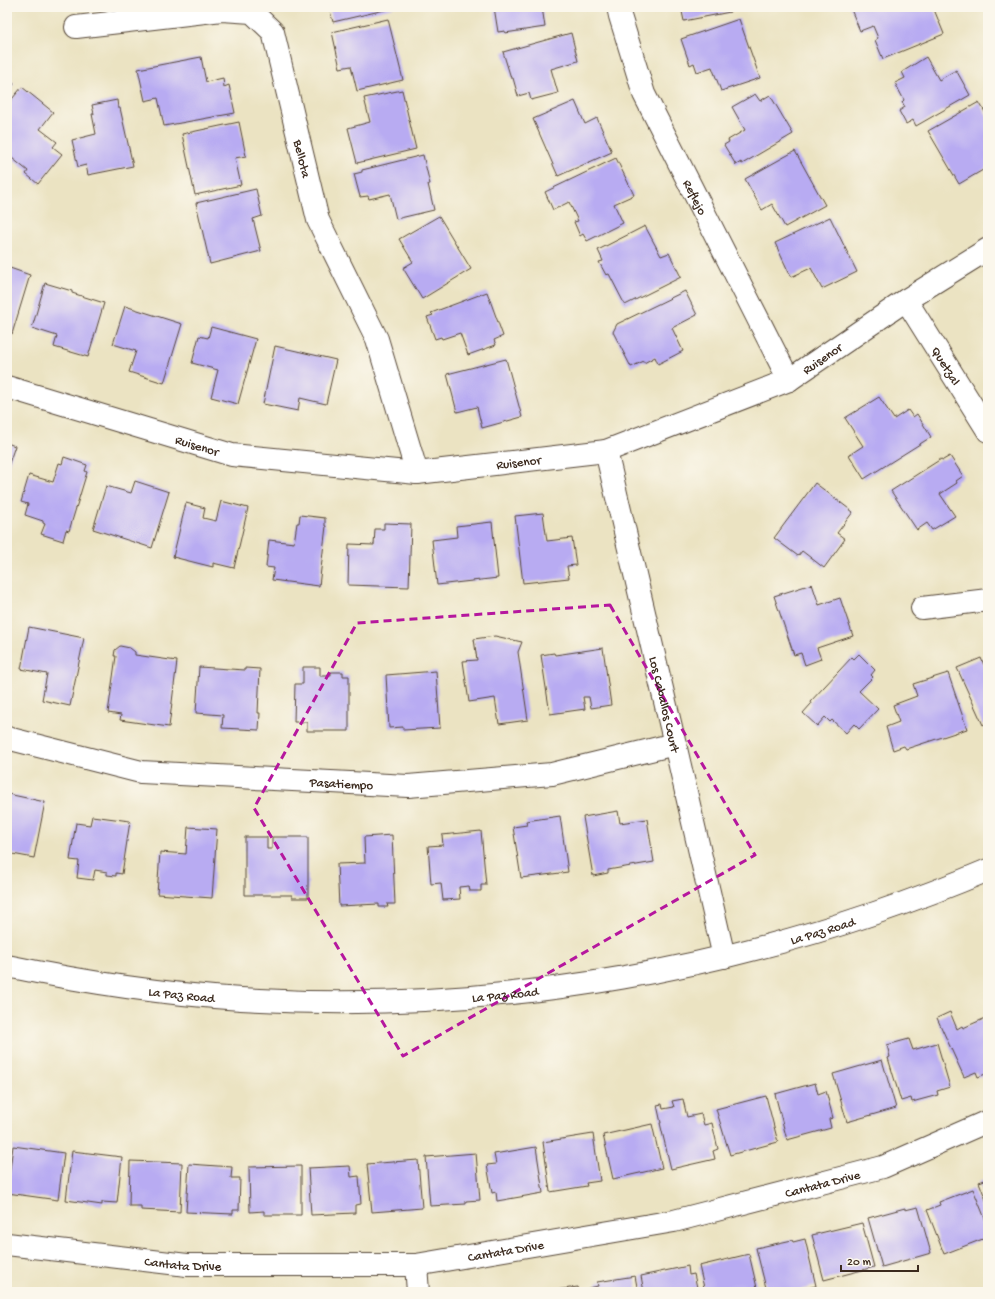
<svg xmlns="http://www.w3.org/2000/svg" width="995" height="1299" font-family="'Gochi Hand',sans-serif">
  <rect width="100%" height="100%" fill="#fbf7ec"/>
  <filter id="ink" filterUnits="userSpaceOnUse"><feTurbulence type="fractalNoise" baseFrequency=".025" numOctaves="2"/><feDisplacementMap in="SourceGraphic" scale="8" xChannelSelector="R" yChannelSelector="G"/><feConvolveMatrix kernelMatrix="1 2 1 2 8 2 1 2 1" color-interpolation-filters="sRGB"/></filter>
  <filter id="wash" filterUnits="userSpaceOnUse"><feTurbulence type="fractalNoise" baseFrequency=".012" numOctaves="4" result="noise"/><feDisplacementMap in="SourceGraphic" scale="16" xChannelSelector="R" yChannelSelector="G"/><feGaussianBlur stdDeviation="0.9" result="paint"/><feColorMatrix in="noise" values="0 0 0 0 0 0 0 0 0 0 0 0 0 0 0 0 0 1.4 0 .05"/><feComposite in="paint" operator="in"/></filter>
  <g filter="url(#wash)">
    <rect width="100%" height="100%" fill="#ebe3c2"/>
    <g id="blocks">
      <path fill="#b8abf2" d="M329,7H393V8L333,22Z
        M494,7H542L545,27L505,33V31L498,32Z
        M681,7H729L730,12L684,21Z
        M850,7H933L944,34L883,59L875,40L878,38L873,26L860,31Z
        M388,19L403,80L357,91L351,66L340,68L332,32Z
        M739,19L760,78L721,91L712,67L697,72L694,63L690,65L681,39Z
        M571,33L578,61L551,69L558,93L531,100L529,93L518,96L513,78H511L503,52Z
        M201,57L206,82L223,78L224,87L229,85L235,113L164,126L158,98L145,101L138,69Z
        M926,57L939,80L956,70L970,95L916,126L913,120L906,124L899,111L905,107L902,102L904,100L895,83L905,78L902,72Z
        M7,77L14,84L7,91Z
        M22,87L53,112L40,129L57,142L53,147L62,154L38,184L26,174L28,171L7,154V105Z
        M402,90L416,149L357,163L348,128L370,122L364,98Z
        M755,94L760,101L770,95L793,134L742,164L741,162L736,165L724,145L729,142L728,140L745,130L732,107Z
        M117,100L118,108H120L133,166L88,175L86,165L78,167L72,140L96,134L92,114H94L92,105Z
        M575,101L585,124L597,118L612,152L558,176L533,119Z
        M979,102L988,117V139L986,140L988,143V167L959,184L928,131Z
        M239,122L246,156L235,158L241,185L195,195L182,134Z
        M795,151L825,205L785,227L772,204L762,210L745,179Z
        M423,155L430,184H428L434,210L396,219L390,194L369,199L368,196L360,197L354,174L362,172V170Z
        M616,158L634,195L614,204L623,223L587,241L583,234L580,236L574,222L578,221L569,202L553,210L545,192Z
        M256,189L262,216L253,219L261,251L210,264L196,203Z
        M439,216L471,269L422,299L403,268L413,262L399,239Z
        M830,217L857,272L822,289L811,268L791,277L775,243Z
        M645,226L661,256L669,253L681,277L625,305L609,274L606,275L599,262L603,261L598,250Z
        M7,267L30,275L12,334L7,333Z
        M45,283L72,291V293L104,303L88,357L54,347L57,336L32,328Z
        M685,291L697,315L672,328L683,351L658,364L655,357L644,363V361L631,367L613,332L617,324Z
        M487,292L503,336L494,340L496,345L468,355L460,333L442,339L441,337L435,339L427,317L433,315L431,313Z
        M125,306L182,324L164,383L129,372L136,351L113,344Z
        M211,327L256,339L238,404L211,397L218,370L192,363L199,336L208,338Z
        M275,346L336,360L326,404L300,398L298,411L263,404Z
        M506,359L522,417L482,428L477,407L457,412L447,374Z
        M879,397L894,419L908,410L913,417L917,414L931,437L864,479L849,455L863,446L845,418Z
        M7,443L15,446L7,469Z
        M950,456L963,476L956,481L957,483L940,494L955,516L932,530L927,523L917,530L891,491L941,459L943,460Z
        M64,457L87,465L85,471L87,472L69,531L66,530L63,541L41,534L45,524L43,523V521L25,515L28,504L21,502L29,475L53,482L59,463L62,464Z
        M135,481L169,492L152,548L93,529L106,486L131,493Z
        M815,483L853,512L837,533L845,539L824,568L802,551L798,556L774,538Z
        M221,501L248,508L234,568L213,563V567L173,557L186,503L205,508L203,518L216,521Z
        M543,513L547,541L572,538L576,565L567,566L569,578L523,583L515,516Z
        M300,515L325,518V526H326L319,586L272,580L274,568L266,567L269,540L294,543L297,523H299Z
        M492,522L498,578L437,585L432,540L457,537L456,526Z
        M384,523L411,524L409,587L348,585L349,544L374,545L375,529H384Z
        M812,584L819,605L840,598L853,636L817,648L821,659L805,665L801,653L794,655L774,596Z
        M29,627L84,638L70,706L42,700L47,674L21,669Z
        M495,636L522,642L518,652L528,720L499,724L495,698L469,702L463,661L477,660L474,639Z
        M120,646L130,648L135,652V655L177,661L169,727L120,720L121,715L108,713L116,656H114L115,650Z
        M603,648L611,705L591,708L589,697H583L585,709L550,714L541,655L554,653L555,655Z
        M859,654L875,670L871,675L873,677L859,691L878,709L859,729L854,724L846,733L832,720L830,722L825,717L817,726L803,713L811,704L810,702L852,657L854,659Z
        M981,658L984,665L988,663V726L986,723L983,725L957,668Z
        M199,667L245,670V668L260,669L258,713H260L259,730L222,728L223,715L196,713Z
        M303,667H320V676H331V672H343V676H349V731H307V722H294L295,684H303Z
        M436,671L440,728L403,730V727L389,728L386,675Z
        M948,673L967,729L906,749L904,746L893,750L886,727L899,722L893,705L917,696L913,684Z
        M8,794L45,802L34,858L7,853V801Z
        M618,811L620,823L647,819L654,862L608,870V873L593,876L583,817Z
        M92,816L130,821L122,874L116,873V876L107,875V872L95,870L93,880L77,878L79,861L70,860L76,823L90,825Z
        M560,816L568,872L521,878L513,827L527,825L526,821Z
        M188,827L217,829L212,898L157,894L160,852L186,854Z
        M481,831L486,885H481V891H470L469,886L459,887L460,899L443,900L441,883L431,884L428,846L443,845L442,835Z
        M392,835L395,904H387L388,907H379V904L339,906L337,864L365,863L364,837Z
        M245,837H267V849H272V837H308V898H292V895H245Z
        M950,1012L957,1029L962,1026L963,1028L988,1017V1073L978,1077L976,1072L964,1077L937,1018Z
        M909,1039L913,1050L937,1043L950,1087L937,1091L938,1095L912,1102L911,1098L901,1101L888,1058L890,1057L887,1045Z
        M882,1060L896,1108L847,1122L833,1074Z
        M815,1083L818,1094L826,1091L833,1118L829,1119L831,1128L787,1140L775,1094Z
        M766,1096L778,1142L730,1155L716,1109Z
        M683,1099L687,1117L701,1114L704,1125L712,1123L718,1149L713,1151L715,1159L671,1169L660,1123H661L657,1105L662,1104L663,1109L674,1107L672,1101Z
        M652,1124L662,1168L613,1179L603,1135Z
        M593,1134L600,1181L586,1183L587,1186L550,1192L543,1142Z
        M13,1146L64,1153L58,1200L7,1193Z
        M536,1147L543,1193L497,1201L496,1192L492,1193L487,1165L496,1164L494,1154Z
        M72,1151L122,1157L117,1203L102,1202V1205L66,1200Z
        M476,1153L480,1200L466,1201V1204L430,1206L426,1157Z
        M418,1160L422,1208L372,1212L367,1164Z
        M130,1161L182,1163L180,1212L141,1210V1206H129Z
        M189,1164L232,1167L231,1178H240L239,1210H233V1214L186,1212Z
        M301,1166V1215H264V1211L250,1212L249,1167Z
        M350,1166L351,1177L359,1176L361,1204L355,1205V1213L311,1215L308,1168Z
        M988,1179V1205L979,1182Z
        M973,1189L988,1226V1237L944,1254L927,1210L940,1205L939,1202Z
        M918,1207L931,1253L882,1267L868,1218L905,1208V1210Z
        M862,1223L874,1267L824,1280L812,1235Z
        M805,1239L816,1286L791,1292H767L756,1248L792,1240L793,1242Z
        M749,1254L758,1292H705L699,1266Z
        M688,1266L689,1275L694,1274L698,1292H644L641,1276Z
        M635,1276L638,1292H585V1289L598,1286L597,1282Z
        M578,1287L579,1292H547V1291Z"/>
    </g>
  </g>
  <g filter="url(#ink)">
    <use href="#blocks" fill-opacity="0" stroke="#554637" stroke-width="1"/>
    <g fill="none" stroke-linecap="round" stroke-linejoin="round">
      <defs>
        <g id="street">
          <path id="s1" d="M618,7L620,16L644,94L789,380"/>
          <path id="s2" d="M76,27L222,10L252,12L273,32L318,220L377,339L417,473"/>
          <path id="s3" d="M906,300L988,431"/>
          <path id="s4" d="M7,387L232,455L417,473L606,451L789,380L906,300L988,249"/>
          <path id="s5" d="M606,451L675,744L724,957"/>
          <path d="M922,608L988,600"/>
          <path id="s6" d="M7,738L141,772L408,786L552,774L675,744"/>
          <path id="s7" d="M7,1244L187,1265H416L674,1221L883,1167L988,1121"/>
          <path d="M416,1265L418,1292"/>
        </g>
        <g id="secondary">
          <path id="s8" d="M7,966C84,982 162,994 241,999C495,1015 754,969 988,870"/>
        </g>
      </defs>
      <use href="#street" stroke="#554637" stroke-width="24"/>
      <use href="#secondary" stroke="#554637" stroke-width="24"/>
      <use href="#street" stroke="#fff" stroke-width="22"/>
      <use href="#secondary" stroke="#fff" stroke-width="22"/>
    </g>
  </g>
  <path fill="none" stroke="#b5179e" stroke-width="3" stroke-dasharray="8 5" stroke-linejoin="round" d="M610,605L755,855L403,1056L254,808L357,623Z"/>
  <g text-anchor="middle" stroke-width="3.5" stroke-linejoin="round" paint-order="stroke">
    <g font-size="13" fill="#3b2a1e" stroke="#fbf7ec">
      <text dy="5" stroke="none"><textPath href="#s2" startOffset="336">Bellota</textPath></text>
      <text dy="5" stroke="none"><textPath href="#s1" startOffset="206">Reflejo</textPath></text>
      <text dy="5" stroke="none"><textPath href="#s4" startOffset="847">Ruisenor</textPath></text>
      <text dy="5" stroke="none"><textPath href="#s3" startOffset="77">Quetzal</textPath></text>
      <text dy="5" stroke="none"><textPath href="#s4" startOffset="199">Ruisenor</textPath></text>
      <text dy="5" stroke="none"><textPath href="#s4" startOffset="523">Ruisenor</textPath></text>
      <text dy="5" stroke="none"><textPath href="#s5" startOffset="260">Los Caballos Court</textPath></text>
      <text dy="5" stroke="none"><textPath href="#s6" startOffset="339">Pasatiempo</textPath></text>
      <text dy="5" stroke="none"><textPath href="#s8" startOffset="825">La Paz Road</textPath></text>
      <text dy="5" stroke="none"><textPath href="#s8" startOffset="177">La Paz Road</textPath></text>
      <text dy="5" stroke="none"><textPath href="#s8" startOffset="501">La Paz Road</textPath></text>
      <text dy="5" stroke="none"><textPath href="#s7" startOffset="825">Cantata Drive</textPath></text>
      <text dy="5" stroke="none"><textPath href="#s7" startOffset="501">Cantata Drive</textPath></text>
      <text dy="5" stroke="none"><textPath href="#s7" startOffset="177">Cantata Drive</textPath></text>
    </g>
  </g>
  <rect width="995" height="1299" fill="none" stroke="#fbf7ec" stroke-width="24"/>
  <path d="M841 1265v6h77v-6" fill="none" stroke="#3b2a1e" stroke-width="2"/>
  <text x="847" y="1265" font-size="12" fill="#3b2a1e" stroke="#fbf7ec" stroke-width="3" paint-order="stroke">20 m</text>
</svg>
